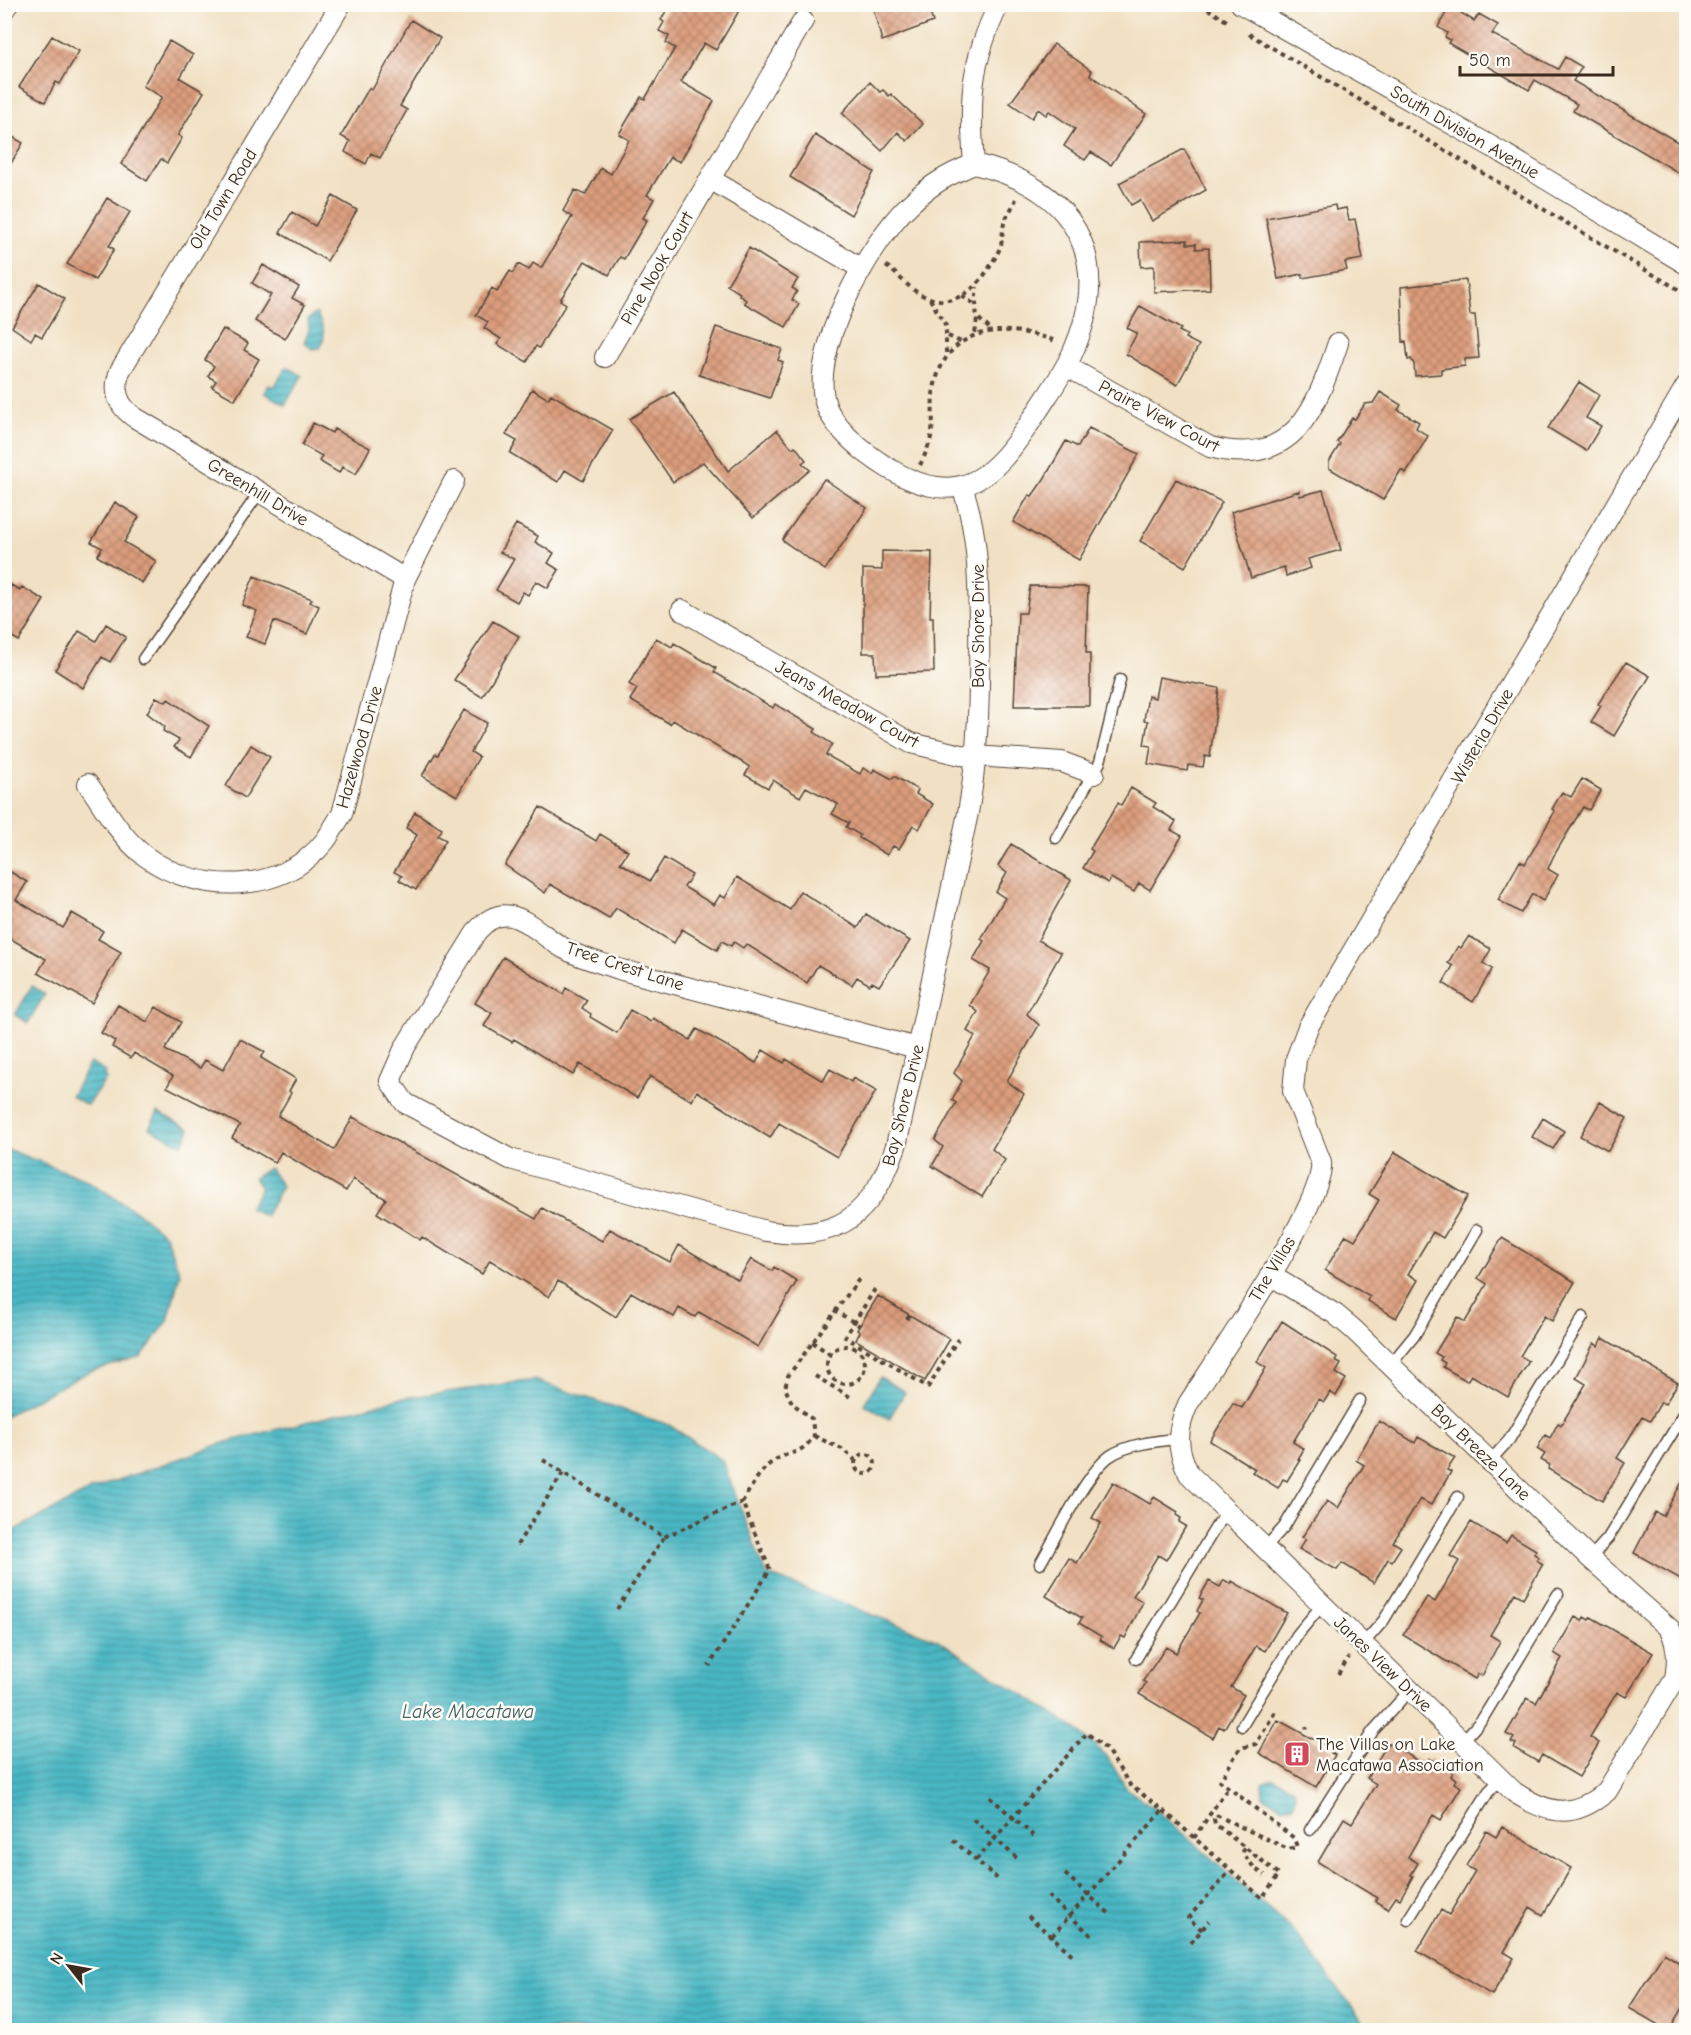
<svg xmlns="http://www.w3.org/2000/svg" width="1691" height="2035" font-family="'Comic Neue',sans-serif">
  <defs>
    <pattern id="water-rules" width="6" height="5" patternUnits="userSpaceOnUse" patternTransform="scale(1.5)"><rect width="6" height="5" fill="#49b7c4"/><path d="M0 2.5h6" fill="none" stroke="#3e959f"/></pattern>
    <pattern id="building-cross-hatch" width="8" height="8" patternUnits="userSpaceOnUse" patternTransform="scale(1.5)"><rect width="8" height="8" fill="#dc9d7d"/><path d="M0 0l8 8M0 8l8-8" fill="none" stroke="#b48066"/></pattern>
  </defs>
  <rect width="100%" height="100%" fill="#fdfcf7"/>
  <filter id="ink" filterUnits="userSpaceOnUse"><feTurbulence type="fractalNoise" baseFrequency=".0167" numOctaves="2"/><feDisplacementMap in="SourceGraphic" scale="12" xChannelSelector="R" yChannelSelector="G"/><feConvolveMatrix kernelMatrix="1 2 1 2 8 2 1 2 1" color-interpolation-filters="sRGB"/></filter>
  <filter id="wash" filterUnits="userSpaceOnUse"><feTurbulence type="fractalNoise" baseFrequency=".008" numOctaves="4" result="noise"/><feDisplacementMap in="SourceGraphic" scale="24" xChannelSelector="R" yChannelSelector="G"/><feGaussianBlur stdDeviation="1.35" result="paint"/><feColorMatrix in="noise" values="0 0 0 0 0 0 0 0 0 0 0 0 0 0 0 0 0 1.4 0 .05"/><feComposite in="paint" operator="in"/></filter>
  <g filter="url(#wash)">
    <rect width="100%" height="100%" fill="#f1e0c3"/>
    <path fill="url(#water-rules)" stroke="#427071" stroke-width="1.5" d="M316,313C322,324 328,335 320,348L312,349L304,342L309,330L308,319Z
      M287,366L302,376L285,405L264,393L269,385L274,387Z
      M32,986L45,994L28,1023L15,1015Z
      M90,1063L106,1072L103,1076L107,1078L87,1105L71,1096Z
      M158,1112L190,1129L182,1145L149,1128Z
      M4,1148L87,1180L137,1212L165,1235L180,1273L168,1321L141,1357L88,1372L5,1416Z
      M269,1168L282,1186L265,1217L249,1208L261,1188L254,1178Z
      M880,1377L905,1392L889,1419L864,1404Z
      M534,1380L669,1425L722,1460L766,1574L938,1640L1076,1729L1106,1755L1127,1789L1157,1810L1295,1932L1370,2030H5V1535L93,1489L226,1442L402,1398Z
      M1274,1778L1294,1789L1296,1799L1293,1805L1283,1807L1263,1796L1262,1783Z"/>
    <g id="blocks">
      <path fill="url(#building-cross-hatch)" d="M670,4H743L716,50L704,43L681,82L714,101L680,162L670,157L647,195L654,199L643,218L647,220L624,259L620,257L609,275L585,261L560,300L566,304L539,348L536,346L527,362L497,344L501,339L484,328L488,322L476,315L492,288L497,292L510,271L513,273L518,264L529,270L533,263L541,268L572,217L563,211L575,190L585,195L601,168L611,174L629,140L619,134L641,97L645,99L675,48L666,43L669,36L659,31L664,22L661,20Z
        M872,4H927L933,22L882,41Z
        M1450,6L1474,21L1479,14L1498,25L1492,34L1558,69L1565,57L1582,67L1573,81L1686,147V177L1573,111L1577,104L1535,80L1529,90L1448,43L1450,40L1445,37L1447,33L1438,27Z
        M411,20L440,38L400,106L407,110L380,158L371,153L366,164L345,152L350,141L341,136L369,88L372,90Z
        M52,36L79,51L60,84L56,82L45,102L19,87Z
        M169,41L193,55L180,78L204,92L178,135L182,138L167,163L161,159L147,181L121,164L162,97L143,86Z
        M1054,44L1092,71L1090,75L1146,114L1111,165L1091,152L1085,160L1064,146L1075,129L1049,111L1046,115L1038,109L1032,118L1010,103Z
        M870,82L880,92L883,90L889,96L891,94L923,124L907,141L898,132L882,151L842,113Z
        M4,132L23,143L4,175Z
        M815,135L874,172L851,215L790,177Z
        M1184,149L1206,190L1152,221L1140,200L1131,205L1119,183Z
        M333,196L357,210L327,261L280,233L292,212L315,226Z
        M107,198L130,212L109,246L114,249L95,280L67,264Z
        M1335,205L1336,210L1346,208L1349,220L1355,219L1363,259L1345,262L1347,270L1303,278L1302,274L1278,279L1266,218Z
        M1187,240V244H1196V249L1209,248L1210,289L1154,292V266L1141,267L1140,242Z
        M749,248L798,279L792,288L797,291L792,300L799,304L786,327L744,303L746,300L739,295L740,293L727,285Z
        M263,265L299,287L292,298L305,305L285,339L255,321L271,295L252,283Z
        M1466,280L1470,315H1475L1479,358L1465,359V366L1441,369V374L1415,376L1414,364L1411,359L1408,360L1406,341L1403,342L1401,287Z
        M39,283L65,299L42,337L35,333L31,340L12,327Z
        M1140,306L1181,329L1179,331L1187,335L1185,338L1199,345L1177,385L1126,354L1137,333L1127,328Z
        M716,327L782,349L778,360L783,362L770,398L699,375Z
        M223,329L248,343L244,350L259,359L235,400L212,387L216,381L208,376L214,366L205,360Z
        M1579,382L1599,395L1586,418L1601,426L1586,451L1548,428Z
        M532,389L548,399L551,394L613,430L583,481L565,470L558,482L510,453L517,441L506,435Z
        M674,392L728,471L777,430L792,448L795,446L806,460L802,463L810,470L753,518L703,462L673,482L629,419Z
        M1380,392L1401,405L1398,410L1419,422L1416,428L1428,436L1406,473L1401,470L1383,500L1329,468V462L1340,444L1337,442L1352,418L1355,419L1365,404L1373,403Z
        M313,423L332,433L334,429L370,448L356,474L342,467L339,473L319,461L322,456L302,445Z
        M1089,428L1139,454L1079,560L1013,522L1029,495L1032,496L1044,479L1066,441L1078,447Z
        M824,479L867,508L825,570L782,540Z
        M1176,479L1222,502L1185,567L1140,541Z
        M1323,490L1341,550L1308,559L1311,568L1286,576L1284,567L1251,578L1231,512L1299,491L1300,496Z
        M115,502L139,517L124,542L156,561L142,583L97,556L102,548L91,542Z
        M516,524L538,536L535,542L554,553L548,563L559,570L548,588L536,581L528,595L523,592L517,602L496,590L514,559L500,552Z
        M882,551L932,552L930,617H933L934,672L876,674L875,653H863V569L882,570Z
        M254,576L312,599L310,602L319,606L307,634L274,621L265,644L246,637L257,611L242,605Z
        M11,585L20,590L22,587L44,600L19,641L4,632V596Z
        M1030,586L1088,587L1086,653H1090V706H1014L1018,613H1026Z
        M493,621L519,636L482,697L454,680Z
        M106,624L126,637L110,662L102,657L83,688L55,670L79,631L96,641Z
        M656,638L672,647L674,643L716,668L714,672L773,708L775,704L816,729L814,732L832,744L826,755L860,774L863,768L872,773L874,769L892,779L894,776L918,790L916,794L933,804L919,829L913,825L899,849L893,846L887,855L859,838L860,835L846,827L849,823L832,814L838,804L806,787L800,797L773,780L768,788L745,775L750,767L673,720L670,724L630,700L637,689L629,684Z
        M1626,662L1650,676L1614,736L1591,722L1601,706L1598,704Z
        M1159,677L1219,688L1210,757L1205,756L1203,767L1188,765L1187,771L1148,764L1151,746L1144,745L1148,721L1144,720L1148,696L1155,698Z
        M156,697L166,702L168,699L209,726L191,757L174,747L179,740L163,731L165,727L147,713Z
        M464,710L487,723L471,752L479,757L457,796L422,776L435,754L438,755Z
        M251,745L270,757L245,798L226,786Z
        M1582,779L1601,790L1589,810L1583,807L1553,857L1548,869L1558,875L1543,901L1532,894L1521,913L1498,900L1520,861L1525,864L1555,811L1552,809L1562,792L1571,797Z
        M1131,788L1156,803L1153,807L1176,821L1171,830L1182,836L1150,890L1139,883L1134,892L1111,878L1108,883L1083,868L1093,851L1090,849L1118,803L1121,805Z
        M540,807L596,841L600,834L628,851L620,863L650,881L664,858L692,875L684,887L714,905L720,895L725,898L737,877L790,910L800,891L858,928L866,914L910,941L879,986L872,982L870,985L857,977L852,985L818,965L807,983L746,944L743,948L734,942L731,946L722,941L717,950L682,929L674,943L616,908L609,919L550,884L545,893L505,865Z
        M415,812L442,829L438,836L446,840L416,890L399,880L402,876L394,872L417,835L406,828Z
        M1011,844L1071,880L1038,940L1061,953L1027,1014L1039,1025L1007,1081L1024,1094L992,1149L1005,1160L982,1197L932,1166L943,1147L935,1140L956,1103L952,1100L962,1081L954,1073L975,1036L967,1031L978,1012L970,1005L990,970L973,960L984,941L981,939L1005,898L996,892L1007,873L998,866Z
        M4,868L27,882L16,900L63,928L72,913L103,931L98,939L121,952L92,1003L38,973L46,959L4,935Z
        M1469,936L1491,949L1483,963L1492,969L1473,1002L1443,983L1453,966L1448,963L1458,946L1461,948Z
        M503,957L563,994L566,988L587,1000L582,1008L591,1014L590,1017L617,1033L630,1010L651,1022L653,1018L690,1040L697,1029L756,1063L763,1050L784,1063L786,1059L823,1081L830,1069L851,1082L853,1078L876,1091L837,1157L779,1123L770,1138L697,1091L692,1101L650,1076L637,1098L580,1064L573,1075L514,1039L512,1042L484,1026L492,1013L475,1003Z
        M118,1005L147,1022L156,1007L181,1022L165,1050L200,1068L205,1060L223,1070L240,1039L265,1052L261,1058L296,1079L289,1091L291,1093L278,1116L334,1150L353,1117L536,1219L542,1208L602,1241L610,1229L670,1262L679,1245L738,1280L751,1259L772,1271L774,1267L797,1281L758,1347L699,1312L695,1317L679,1308L674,1317L631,1292L616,1317L558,1281L549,1297L490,1260L482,1274L422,1237L420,1240L377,1213L386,1199L353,1179L346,1191L281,1152L275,1163L232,1138L240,1125L167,1087L173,1076L134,1053L131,1058L112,1047L115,1041L101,1033Z
        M1600,1102L1627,1118L1608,1151L1580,1136Z
        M1543,1118L1564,1131L1553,1149L1532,1137Z
        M1395,1152L1468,1196L1443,1238L1433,1232L1421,1252L1408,1274L1418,1280L1396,1318L1368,1301L1370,1297L1325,1270L1346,1235L1355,1240L1379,1200L1369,1194Z
        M1502,1238L1575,1282L1552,1321L1544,1316L1520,1356L1529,1361L1508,1397L1471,1375L1467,1381L1443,1367L1445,1363L1440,1360L1442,1357L1435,1353L1457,1317L1465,1322L1477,1302L1487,1284L1478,1278Z
        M878,1296L950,1339L925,1381L856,1340L860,1332L857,1330Z
        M1282,1321L1337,1357L1335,1361L1341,1364L1336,1373L1346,1379L1336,1396L1330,1392L1324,1402L1319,1399L1293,1442L1304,1449L1298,1459L1300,1460L1287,1481L1283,1479L1278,1488L1252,1472L1255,1469L1210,1441L1233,1403L1242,1408L1266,1368L1257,1362Z
        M1603,1338L1678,1383L1665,1404L1661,1402L1650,1421L1642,1417L1617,1458L1625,1463L1602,1501L1548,1469L1550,1465L1541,1460L1545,1454L1537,1449L1545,1435L1550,1438L1558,1423L1561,1425L1575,1402L1586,1384L1576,1378L1594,1343L1598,1346Z
        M1379,1421L1415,1443L1418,1437L1455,1458L1447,1470L1451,1472L1431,1505L1420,1499L1393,1542L1401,1547L1392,1561L1388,1559L1374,1583L1342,1563L1337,1570L1299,1549L1306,1539L1302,1537L1327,1501L1338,1508L1364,1465L1356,1460Z
        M1686,1475V1582L1634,1553L1655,1512L1663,1516Z
        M1113,1482L1150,1504L1154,1497L1178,1512L1176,1515L1181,1518L1179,1522L1186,1526L1166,1560L1158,1555L1133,1596L1143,1602L1125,1638L1121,1636L1114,1648L1100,1640L1102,1637L1079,1623L1082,1618L1046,1596L1069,1558L1077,1563L1101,1523L1092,1518Z
        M1471,1522L1506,1543L1511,1535L1536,1550L1534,1554L1539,1557L1536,1560L1543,1564L1523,1598L1515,1593L1490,1635L1500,1641L1482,1676L1478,1674L1475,1679L1403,1635L1427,1597L1435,1602L1459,1561L1450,1556Z
        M1224,1580L1231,1584L1232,1581L1287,1613L1265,1651L1256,1646L1231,1687L1244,1695L1224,1729L1219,1726L1213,1738L1139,1694L1146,1683L1143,1681L1166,1647L1176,1653L1200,1613L1197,1611L1203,1600L1199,1598L1209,1581L1220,1587Z
        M1575,1617L1582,1621L1584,1617L1589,1620L1591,1617L1653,1653L1626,1697L1617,1692L1590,1737L1599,1743L1579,1777L1542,1755L1538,1762L1514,1748L1516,1744L1511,1742L1514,1738L1506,1734L1527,1698L1536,1703L1562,1658L1554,1653Z
        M1278,1720L1333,1750L1331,1753L1335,1755L1316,1787L1259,1753Z
        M1388,1743L1425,1765L1429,1758L1453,1772L1451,1776L1456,1779L1454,1783L1461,1787L1441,1820L1433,1815L1420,1836L1408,1857L1418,1863L1411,1875L1413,1876L1400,1899L1396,1897L1388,1909L1375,1901L1377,1898L1318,1862L1344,1818L1352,1823L1376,1784L1367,1778Z
        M1502,1827L1571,1868L1543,1915L1530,1907L1504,1952L1514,1958L1492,1995L1417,1951L1441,1910L1449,1915L1475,1871L1466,1866L1486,1831L1496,1837Z
        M1664,1953L1686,1967V2002L1669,2031L1629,2008Z"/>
    </g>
  </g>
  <g filter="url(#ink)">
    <use href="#blocks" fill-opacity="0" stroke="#564537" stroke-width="1.5"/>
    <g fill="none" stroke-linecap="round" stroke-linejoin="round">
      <defs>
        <path id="service" d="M143,659L259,493
          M1056,838L1100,762L1120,680
          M1391,1364L1414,1336L1477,1230
          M1490,1461L1509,1440L1583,1317
          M1264,1549L1284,1527L1360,1400
          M1590,1558L1608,1538L1684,1414
          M1040,1564C1056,1537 1086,1473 1110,1456C1128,1444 1156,1441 1177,1439
          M1362,1645L1384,1620L1458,1497
          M1136,1659L1217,1525L1228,1513
          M1242,1726L1297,1635L1322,1605
          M1463,1741L1483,1718L1558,1594
          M1310,1830L1373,1731L1410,1690
          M1408,1920L1489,1791L1501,1779"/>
        <path id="minor" d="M341,4L120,371C113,390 117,405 134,417L405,579
          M1241,4L1503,153L1686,264
          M4,10L8,4
          M974,164C1073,187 1116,257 1072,354C1063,374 1049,393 1037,412C1019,439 995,478 961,486C927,494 891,472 865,452C850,440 835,426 827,408C805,355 871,241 909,205C930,185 947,175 974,164Z
          M974,164C969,101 970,63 999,4
          M710,179L862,269
          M605,357L803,21
          M1066,366L1210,447C1294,469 1316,409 1338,343
          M682,610L911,743L961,755L1062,762L1094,774
          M88,784C105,808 121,838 145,856C197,895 282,895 325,841C331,833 336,823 342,814L405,579L454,481
          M917,1048L622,970C603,963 582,959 565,949C534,932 509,894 477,931L405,1047L390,1081L405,1103L510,1159L766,1231C839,1243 873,1214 896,1146L968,813C979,750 980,685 979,621C978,573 978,533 962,486
          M1270,1275L1335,1314L1353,1329L1590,1558L1670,1629C1678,1647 1678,1660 1675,1679L1607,1791C1574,1819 1549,1815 1514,1792L1189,1474C1176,1448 1176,1431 1188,1404C1215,1362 1326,1202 1321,1162L1293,1091L1296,1059L1308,1027L1686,386"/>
      </defs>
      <use href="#service" stroke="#564537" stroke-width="13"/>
      <use href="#minor" stroke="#564537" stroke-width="22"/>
      <path stroke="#564537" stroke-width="4" stroke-dasharray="4.5 4.5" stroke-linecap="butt" d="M1200,4L1230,23
        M1249,34L1686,294
        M886,266C899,275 908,288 922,295C960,313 984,281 999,250C1003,242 1002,232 1004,223C1007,215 1013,207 1016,199
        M962,296L974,304
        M930,299L946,326V355
        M979,319L991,330
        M975,333C979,317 974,304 977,287
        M948,336L961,342
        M920,465C925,455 931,442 932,431C934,417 931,403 934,389C946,324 1006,322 1058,342
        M875,1289L845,1337L928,1387L958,1339
        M834,1310L860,1326
        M907,1319L912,1311
        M812,1342L830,1354
        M827 1365a19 19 0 1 1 38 0a19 19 0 1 1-38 0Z
        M815,1376L852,1398
        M814,1436L842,1449L855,1460
        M855 1464a10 10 0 1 1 20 0a10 10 0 1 1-20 0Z
        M543,1460L664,1537L742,1502L770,1570L709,1666
        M742,1502C752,1487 759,1470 775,1460C792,1450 800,1456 814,1436L812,1419L792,1403L785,1388L788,1376L859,1279
        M517,1545L563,1473
        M617,1609L664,1537
        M1338,1674L1349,1657
        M1306,1729L1307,1727
        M990,1797L1036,1838
        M973,1819L1019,1860
        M1194,1838L1228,1787
        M953,1840L999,1880
        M1244,1848L1243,1853L1255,1869L1265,1875
        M976,1860L1087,1733L1107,1750L1130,1785L1163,1810L1262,1898L1279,1874L1215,1824L1214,1819L1216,1815L1288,1849L1297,1847L1294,1838L1220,1781L1240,1748L1256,1744L1275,1712
        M1065,1874L1111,1915
        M1048,1896L1093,1937
        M1028,1916L1074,1956
        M1202,1930L1188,1918L1230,1871
        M1052,1936L1163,1810
        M1191,1943L1209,1921"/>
      <use href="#service" stroke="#fff" stroke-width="10"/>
      <use href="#minor" stroke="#fff" stroke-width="20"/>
    </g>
  </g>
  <defs>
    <symbol id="building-square" viewBox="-11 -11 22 22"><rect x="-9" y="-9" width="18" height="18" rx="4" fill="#d1495b" stroke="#fdfcf7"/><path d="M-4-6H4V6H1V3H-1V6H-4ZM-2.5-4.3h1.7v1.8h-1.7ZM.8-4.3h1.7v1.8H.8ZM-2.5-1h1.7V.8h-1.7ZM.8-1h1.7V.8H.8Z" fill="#fff"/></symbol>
  </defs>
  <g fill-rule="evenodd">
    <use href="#building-square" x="1282" y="1739" width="30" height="30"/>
  </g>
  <g text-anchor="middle" stroke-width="5" stroke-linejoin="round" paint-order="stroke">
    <g font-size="18" fill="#3b2a1e" stroke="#fdfcf7">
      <text transform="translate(1465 132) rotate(30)" y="6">South Division Avenue</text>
      <text transform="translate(223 199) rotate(-59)" y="6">Old Town Road</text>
      <text transform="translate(657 268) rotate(-60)" y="6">Pine Nook Court</text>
      <text transform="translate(1159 416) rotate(28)" y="6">Praire View Court</text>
      <text transform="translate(258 492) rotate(31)" y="6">Greenhill Drive</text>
      <text transform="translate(978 626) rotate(-90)" y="6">Bay Shore Drive</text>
      <text transform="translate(847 704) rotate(29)" y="6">Jeans Meadow Court</text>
      <text transform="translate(1482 736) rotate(-60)" y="6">Wisteria Drive</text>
      <text transform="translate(359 747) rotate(-74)" y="6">Hazelwood Drive</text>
      <text transform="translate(625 966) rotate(18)" y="6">Tree Crest Lane</text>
      <text transform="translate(903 1105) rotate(-76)" y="6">Bay Shore Drive</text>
      <text transform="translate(1272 1269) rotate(-59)" y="6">The Villas</text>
      <text transform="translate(1481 1452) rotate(44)" y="6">Bay Breeze Lane</text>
      <text transform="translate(1383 1664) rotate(44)" y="6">Janes View Drive</text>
    </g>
    <g font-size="18" fill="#3b2a1e" stroke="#fdfcf7" text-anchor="start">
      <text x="1316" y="1750">The Villas on Lake<tspan x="1316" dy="21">Macatawa Association</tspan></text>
    </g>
    <g font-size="20" font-style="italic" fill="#416260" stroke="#fdfcf7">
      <text x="468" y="1718">Lake Macatawa</text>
    </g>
  </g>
  <rect width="1691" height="2035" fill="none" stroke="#fdfcf7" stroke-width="24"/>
  <g transform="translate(69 1966) rotate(301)" stroke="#fdfcf7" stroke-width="4.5" paint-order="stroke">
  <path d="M0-4.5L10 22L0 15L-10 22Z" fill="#3b2a1e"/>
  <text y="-9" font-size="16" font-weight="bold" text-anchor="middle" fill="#3b2a1e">N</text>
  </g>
  <path d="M1460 66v9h153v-9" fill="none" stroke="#3b2a1e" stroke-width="3"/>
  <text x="1469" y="66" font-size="18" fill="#3b2a1e" stroke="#fdfcf7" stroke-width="4.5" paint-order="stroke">50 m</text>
</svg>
